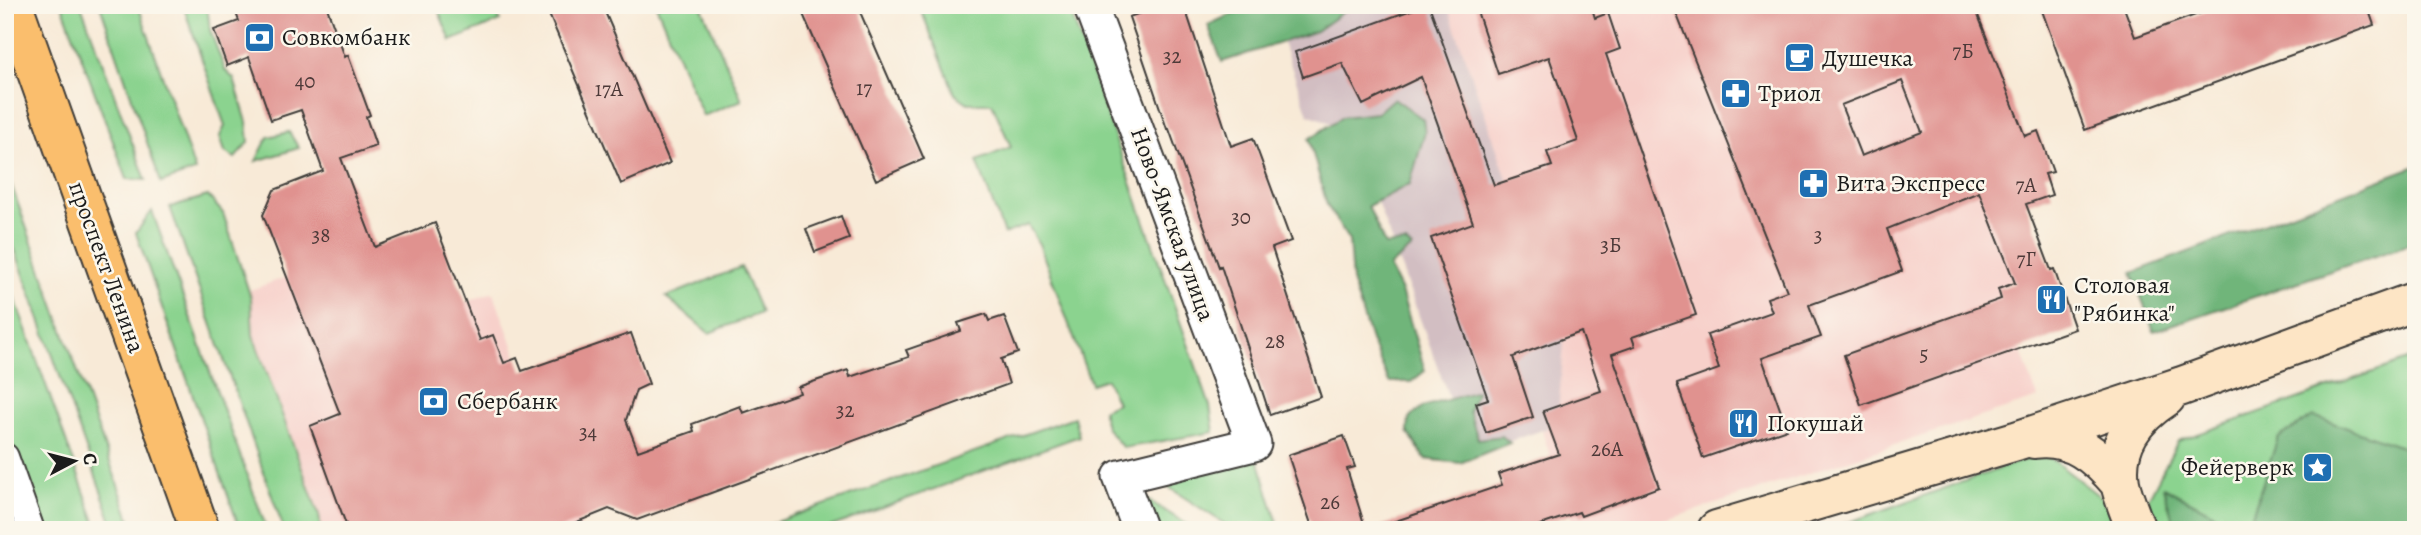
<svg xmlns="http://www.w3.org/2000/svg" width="2421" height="535" font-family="Alegreya,serif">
  <rect width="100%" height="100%" fill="#fbf7ec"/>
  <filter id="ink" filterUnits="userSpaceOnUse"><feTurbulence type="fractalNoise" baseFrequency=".0143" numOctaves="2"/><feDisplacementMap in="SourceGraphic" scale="14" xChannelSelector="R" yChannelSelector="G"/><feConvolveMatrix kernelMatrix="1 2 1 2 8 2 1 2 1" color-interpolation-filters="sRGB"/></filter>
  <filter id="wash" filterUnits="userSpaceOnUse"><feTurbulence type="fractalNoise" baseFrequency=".00686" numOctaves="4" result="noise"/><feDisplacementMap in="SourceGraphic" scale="28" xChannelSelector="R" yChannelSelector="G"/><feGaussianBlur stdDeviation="1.57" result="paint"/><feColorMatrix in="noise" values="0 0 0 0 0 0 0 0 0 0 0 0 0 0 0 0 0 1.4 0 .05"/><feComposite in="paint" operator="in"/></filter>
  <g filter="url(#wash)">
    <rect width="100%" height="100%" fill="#f8ead7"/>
    <path fill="#f7d0ca" d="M1447,5H1916L2014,281L1998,289L2038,398L1636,530H1575L1542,431L1557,424Z
      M287,277L413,323L493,292L582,530H312L228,298Z"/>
    <path fill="#d2bec2" d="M1333,5H1447L1564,343L1557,425L1470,455L1351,131L1308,114L1278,29Z"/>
    <path fill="#8bd38f" stroke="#547856" stroke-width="2" d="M62,5H81L146,180L127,179Z
      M100,5H138L195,171L161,183Z
      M183,5H207L210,30L225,70L234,79L247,122L249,142L235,158L225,152L220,136L225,126Z
      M436,5H494L500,21L451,41Z
      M656,5H701L742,100L703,116Z
      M919,5H1068L1210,406L1214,432L1123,448L1106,427L1102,410L1117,403L1106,379L1091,384L1039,244L1028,225L1004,234L977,161L1011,147L992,103H968L955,94Z
      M289,132L299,148L256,161L268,137Z
      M5,167L134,530H115L5,222Z
      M208,196L223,213L251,298L253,335L319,515L321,530H284L170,207Z
      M152,211L267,530H240L136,233Z
      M741,267L761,313L709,333L666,297Z
      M5,271L98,530H43L5,424Z
      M2416,357V530H2157L2148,499L2178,441Z
      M1074,417L1079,436L822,530H753Z
      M1256,453L1280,530H1234L1150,475Z
      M2044,453L2112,506L2119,530H1827Z
      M1143,497L1196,530H1155Z"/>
    <path fill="#70b57a" stroke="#46684b" stroke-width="2" d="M1244,5H1353L1316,31L1222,62L1208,25L1243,9Z
      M1394,98L1423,119L1425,132L1410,184L1368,206L1385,245L1406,243L1412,248L1389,267L1401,291L1425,371L1411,382H1389L1371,341L1352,281L1349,241L1327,205L1309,139L1342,117L1377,113Z
      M2416,166V242L2154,331L2132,273Z
      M1477,391L1469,411L1478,439L1502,436L1510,443L1460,463L1425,459L1408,432L1409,418L1423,407Z
      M2313,416L2416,452V530H2247L2278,438Z
      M2163,487L2245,530H2176Z"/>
    <g id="blocks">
      <path fill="#e0928f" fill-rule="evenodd" d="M233,5H326L345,57L348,55L370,115L366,117L376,146L341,158L375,247L435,223L480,340L493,335L504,363L517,358L522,371L631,333L649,384L636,390L626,420L638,451L694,431L692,424L740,406L743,413L800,393L798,387L848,370L850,377L909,357L906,350L961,331L958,323L986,314L989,321L1004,316L1018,353L1001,359L1009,384L637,520L609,509L557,530H348L310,426L340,414L263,215L274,190L323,171L301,110L271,120L249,57L227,66L214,30L239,21Z
        M545,5H602L670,163L621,184Z
        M799,5H857L924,159L876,180Z
        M1163,5H1184L1231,146L1253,138L1291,241L1272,248L1321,397L1270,415L1221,266L1219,267L1169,129H1167L1129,17Z
        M1425,5H1429L1494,185L1552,166L1547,152L1578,141L1549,57L1498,74L1475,5H1591L1595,18L1608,13L1620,49L1606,54L1696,315L1632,337L1635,346L1612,354L1659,487L1581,516L1579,512L1526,530H1382L1381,526L1502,485L1498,474L1559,454L1543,411L1601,391L1581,332L1513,357L1533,417L1486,433L1476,403L1488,399L1431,238L1473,223L1421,77L1363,105L1342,63L1303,77L1295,52Z
        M1673,5H1974L2025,136L2038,131L2053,172L2045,174L2052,195L2026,204L2051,270L2054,269L2075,329L1861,405L1844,355L2001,299L1998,289L2015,283L1979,192L1887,229L1902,271L1809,305L1821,337L1762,358L1787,429L1703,458L1677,384L1719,369L1707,335L1772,312L1767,298L1787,291ZM1902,81L1922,132L1861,156L1841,105Z
        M2040,5H2123L2135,37L2223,5H2367L2374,25L2085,130Z
        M841,216L849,239L815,252L806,229Z
        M1344,436L1355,467L1347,469L1366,530H1313L1288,455Z"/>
    </g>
  </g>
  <g filter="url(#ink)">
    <use href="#blocks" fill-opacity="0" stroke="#3d3b38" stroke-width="2"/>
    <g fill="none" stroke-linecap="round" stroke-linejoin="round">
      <defs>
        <path id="pedestrian" d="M5,457L31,530"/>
        <path id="minor" d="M1090,5L1254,444L1120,477L1140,530"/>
        <path id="secondary" d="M2034,439C2072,434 2097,456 2120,483
          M1717,530L2016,441L2182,386L2416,301
          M2136,530C2131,515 2123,498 2120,483C2114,444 2135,417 2166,397"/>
        <path id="primary" d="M13,5L200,530"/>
      </defs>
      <use href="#pedestrian" stroke="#3d3b38" stroke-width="30"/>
      <use href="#minor" stroke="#3d3b38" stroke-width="37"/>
      <use href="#secondary" stroke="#3d3b38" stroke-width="42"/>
      <use href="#primary" stroke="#3d3b38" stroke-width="42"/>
      <use href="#pedestrian" stroke="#fff" stroke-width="26"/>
      <use href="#minor" stroke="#fff" stroke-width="33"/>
      <use href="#secondary" stroke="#fde5c5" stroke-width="38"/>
      <use href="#primary" stroke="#fabe6d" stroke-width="38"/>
    </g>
  </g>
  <defs>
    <symbol id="bank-square" viewBox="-11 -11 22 22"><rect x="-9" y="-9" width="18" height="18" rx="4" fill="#1f6fb2" stroke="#fbf7ec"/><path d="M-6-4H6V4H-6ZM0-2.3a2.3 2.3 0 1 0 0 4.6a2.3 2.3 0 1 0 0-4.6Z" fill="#fff"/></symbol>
    <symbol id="cafe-square" viewBox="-11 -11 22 22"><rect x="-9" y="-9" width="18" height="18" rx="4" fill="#1f6fb2" stroke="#fbf7ec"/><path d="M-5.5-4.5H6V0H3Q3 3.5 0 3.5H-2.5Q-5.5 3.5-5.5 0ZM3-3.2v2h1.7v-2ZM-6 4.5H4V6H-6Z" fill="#fff"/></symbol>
    <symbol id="pharmacy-square" viewBox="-11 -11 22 22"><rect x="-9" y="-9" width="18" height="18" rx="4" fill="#1f6fb2" stroke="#fbf7ec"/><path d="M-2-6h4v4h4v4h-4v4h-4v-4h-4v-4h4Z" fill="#fff"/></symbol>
    <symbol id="restaurant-square" viewBox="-11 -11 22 22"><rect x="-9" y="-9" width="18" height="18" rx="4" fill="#1f6fb2" stroke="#fbf7ec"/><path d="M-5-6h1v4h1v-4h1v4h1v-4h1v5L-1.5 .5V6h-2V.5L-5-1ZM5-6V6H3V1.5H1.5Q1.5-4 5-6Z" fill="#fff"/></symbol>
    <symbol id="sight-square" viewBox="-11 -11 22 22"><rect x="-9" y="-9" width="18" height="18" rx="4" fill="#1f6fb2" stroke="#fbf7ec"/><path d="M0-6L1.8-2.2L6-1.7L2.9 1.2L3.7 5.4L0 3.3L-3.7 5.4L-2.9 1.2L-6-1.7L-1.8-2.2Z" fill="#fff"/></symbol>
  </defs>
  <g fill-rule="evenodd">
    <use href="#bank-square" x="242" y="20" width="35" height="35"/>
    <use href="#cafe-square" x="1782" y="40" width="35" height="35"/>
    <use href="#pharmacy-square" x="1718" y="76" width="35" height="35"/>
    <use href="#pharmacy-square" x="1796" y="166" width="35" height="35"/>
    <use href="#restaurant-square" x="2034" y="282" width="35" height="35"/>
    <use href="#bank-square" x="416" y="384" width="35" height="35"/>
    <use href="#restaurant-square" x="1726" y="406" width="35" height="35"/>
    <use href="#sight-square" x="2300" y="450" width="35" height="35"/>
  </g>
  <g text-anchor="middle" stroke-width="5" stroke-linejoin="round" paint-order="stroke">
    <g font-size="21" fill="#4d3a39">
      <text x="1963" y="58">7Б</text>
      <text x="1172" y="63">32</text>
      <text x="305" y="88">40</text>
      <text x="864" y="95">17</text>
      <text x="609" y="96">17А</text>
      <text x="2026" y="192">7А</text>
      <text x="1241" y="224">30</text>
      <text x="321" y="242">38</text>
      <text x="1818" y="242">3</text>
      <text x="1611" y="252">3Б</text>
      <text x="2026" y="266">7Г</text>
      <text x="1275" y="348">28</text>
      <text x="1924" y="361">5</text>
      <text x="845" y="417">32</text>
      <text x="588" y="439">34</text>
      <text x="1607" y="456">26А</text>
      <text x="1330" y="509">26</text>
    </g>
    <g font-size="24" fill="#1c1c1c" stroke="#fbf7ec" text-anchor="start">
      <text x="282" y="45">Совкомбанк</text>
      <text x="1822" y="66">Душечка</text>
      <text x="1758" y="101">Триол</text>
      <text x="1836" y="191">Вита Экспресс</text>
      <text x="2074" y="293">Столовая<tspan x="2074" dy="28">"Рябинка"</tspan></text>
      <text x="457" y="409">Сбербанк</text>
      <text x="1767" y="431">Покушай</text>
      <text x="2294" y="475" text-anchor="end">Фейерверк</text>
    </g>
    <g font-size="24" fill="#1c1c1c" stroke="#fbf7ec">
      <text transform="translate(1173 224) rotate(70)" y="8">Ново-Ямская улица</text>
      <text transform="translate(107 267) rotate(70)" y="8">проспект Ленина</text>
    </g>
  </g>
  <rect width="2421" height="535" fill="none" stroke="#fbf7ec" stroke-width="28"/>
  <g transform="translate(74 461) rotate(83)" stroke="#fbf7ec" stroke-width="5" paint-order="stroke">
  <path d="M0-5L12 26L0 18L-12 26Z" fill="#1c1c1c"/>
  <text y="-10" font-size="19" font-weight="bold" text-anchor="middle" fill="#1c1c1c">С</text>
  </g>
</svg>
